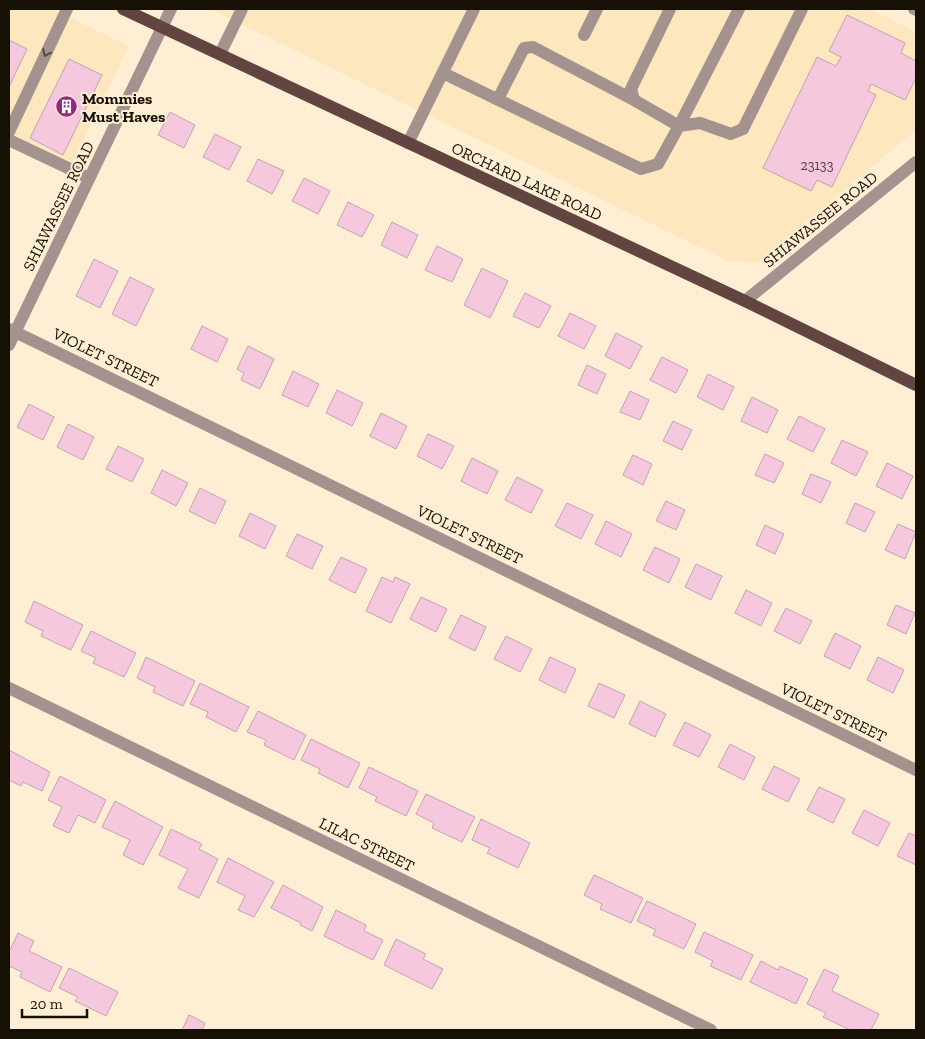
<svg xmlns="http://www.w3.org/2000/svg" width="925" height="1039" font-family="'Zilla Slab',serif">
  <rect width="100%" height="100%" fill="#feefd4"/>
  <path fill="#fde7be" d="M9,9H52L129,46L68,173L9,144Z
    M210,9H870L916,32V130L758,263L728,261Z"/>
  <path fill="#f6c8de" stroke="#c6a1b3" d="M847,15L905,43L901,53L916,61V78L905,100L871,84L868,91L876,95L832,187L817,180L811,191L763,168L817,57L836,66L841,57L829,51Z
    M9,40L27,49L9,87Z
    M69,59L102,75L63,155L30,138Z
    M170,112L195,125L184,148L158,135Z
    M215,134L241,147L229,170L203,157Z
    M258,159L284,171L272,194L247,181Z
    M304,178L330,191L318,214L292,201Z
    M348,202L374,215L362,237L337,225Z
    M392,222L418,235L407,258L381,245Z
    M437,246L463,259L452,282L425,270Z
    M94,259L118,271L100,308L76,296Z
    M482,268L508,281L490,318L464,305Z
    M130,277L154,289L136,326L112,314Z
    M525,293L551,306L539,328L513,316Z
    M570,313L596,326L584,349L558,336Z
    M202,326L228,339L217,362L191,349Z
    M616,333L642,346L630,369L605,356Z
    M248,346L274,359L260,389L241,380L244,373L237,369Z
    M662,357L688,370L676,393L650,380Z
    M587,365L606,374L597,394L578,385Z
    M293,371L319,384L308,407L282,395Z
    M708,374L734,387L723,410L697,397Z
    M337,390L363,403L352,426L326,413Z
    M630,391L649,400L640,420L620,412Z
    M752,397L778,410L767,433L741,421Z
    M29,404L54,417L43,440L17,427Z
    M381,413L407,426L396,449L370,436Z
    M799,416L825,429L813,452L787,439Z
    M673,421L692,430L682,450L663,441Z
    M68,424L94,437L83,460L57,447Z
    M428,434L454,446L442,469L417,456Z
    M842,440L868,452L856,476L831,463Z
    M118,446L144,459L132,482L106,469Z
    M765,454L784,463L774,483L755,475Z
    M633,455L652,464L643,485L623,475Z
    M472,458L498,471L487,494L461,481Z
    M887,463L913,476L902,499L876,486Z
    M162,470L188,483L176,506L151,493Z
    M811,474L831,482L821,503L802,494Z
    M517,477L543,490L531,513L505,500Z
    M200,488L226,501L215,524L189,511Z
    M666,501L685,510L676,530L656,521Z
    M567,503L593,515L581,539L555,526Z
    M855,503L875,512L865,532L846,523Z
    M250,513L276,526L265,549L239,536Z
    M606,521L632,534L621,557L595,544Z
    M898,524L916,532L905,559L885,550Z
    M765,525L784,534L775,554L756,545Z
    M297,534L323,546L312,569L286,556Z
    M655,547L680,559L669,583L643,570Z
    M341,557L367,569L355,593L329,580Z
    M696,564L722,576L711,600L685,587Z
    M382,577L393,582L395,577L410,584L391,623L366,611Z
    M746,590L772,603L761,626L735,613Z
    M421,597L447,609L436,632L410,619Z
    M34,601L83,625L71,650L41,636L43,631L25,622Z
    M896,605L915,613L906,634L887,625Z
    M786,608L812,621L800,644L774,631Z
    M461,615L486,627L475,651L449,638Z
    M91,631L136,653L124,677L93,663L96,658L81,651Z
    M835,633L861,646L850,669L824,656Z
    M506,636L532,649L520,672L494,659Z
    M146,657L195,681L183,706L153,692L155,687L137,678Z
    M550,657L576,669L565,693L539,680Z
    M878,657L904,670L893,693L867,680Z
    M200,683L249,707L236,732L206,717L208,712L190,704Z
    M599,683L625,695L614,718L588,706Z
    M640,701L666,714L655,737L629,724Z
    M258,711L306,735L294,760L264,745L266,740L247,732Z
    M685,722L711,735L699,757L673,745Z
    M311,739L360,763L348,788L318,773L320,769L301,760Z
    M730,744L755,757L744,780L718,767Z
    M9,750L50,772L42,791L23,782L21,786L9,780Z
    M774,766L800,779L788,802L762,789Z
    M369,767L418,791L406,816L375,801L377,797L359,788Z
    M60,776L106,800L95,823L78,815L69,833L53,826L62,807L48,800Z
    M819,787L845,799L833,823L807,810Z
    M426,794L475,817L462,842L432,828L434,823L416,814Z
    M115,801L163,827L143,865L123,855L130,840L102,827Z
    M864,810L890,823L878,846L852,833Z
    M481,819L530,843L518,868L487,853L490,848L472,840Z
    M171,829L202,844L199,849L218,859L199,898L178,888L188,869L159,855Z
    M909,833L916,836V865L897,856Z
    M228,858L274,882L254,917L238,910L245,896L217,882Z
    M594,875L643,898L631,923L600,909L602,904L584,895Z
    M283,885L323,907L312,931L300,925L301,923L271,908Z
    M647,901L696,924L684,949L653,935L656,930L637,921Z
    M336,910L366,925L364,931L383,940L373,960L324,936Z
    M704,932L753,955L741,980L710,966L713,961L695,952Z
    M18,933L34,941L29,951L62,967L50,992L20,977L22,972L9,966V952Z
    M396,939L426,954L423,959L443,969L432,989L384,965Z
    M761,961L778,970L780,966L808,979L796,1004L750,982Z
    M69,968L118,992L106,1016L75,1001L78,997L59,988Z
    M824,969L839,976L832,991L879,1014L871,1030H850L823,1017L826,1013L807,1004Z
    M189,1015L205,1023L202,1030H182Z"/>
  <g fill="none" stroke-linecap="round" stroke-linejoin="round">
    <path stroke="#a3928e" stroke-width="12" d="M670,9L631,89L634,100L679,126L739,9
      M914,9L916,10
      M584,35L597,9
      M220,54L242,9
      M443,73L641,169L658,164L679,126L700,123L731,134L743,129L802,9
      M498,99L524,48L533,47L634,100
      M9,132L67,9
      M9,140L89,178
      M408,143L474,9
      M745,301L916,162
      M9,329L916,770
      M9,345L171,9
      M9,688L711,1030"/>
    <path stroke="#624540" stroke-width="12" d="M123,9L745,301L916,385"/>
  </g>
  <defs><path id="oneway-chevron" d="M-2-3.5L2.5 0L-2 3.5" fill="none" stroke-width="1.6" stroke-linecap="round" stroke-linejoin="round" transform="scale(1.25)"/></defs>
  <use stroke="#564a43" href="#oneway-chevron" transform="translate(46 53) rotate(115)"/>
  <defs>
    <symbol id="building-disc" viewBox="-11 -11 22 22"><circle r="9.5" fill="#942687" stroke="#feefd4"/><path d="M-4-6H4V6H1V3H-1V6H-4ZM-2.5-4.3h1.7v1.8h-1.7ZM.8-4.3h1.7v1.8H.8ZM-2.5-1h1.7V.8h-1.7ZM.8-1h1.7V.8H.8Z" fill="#fff"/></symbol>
  </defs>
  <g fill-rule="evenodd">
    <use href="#building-disc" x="54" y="94" width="25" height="25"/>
  </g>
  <g text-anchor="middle" stroke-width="4" stroke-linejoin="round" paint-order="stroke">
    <g font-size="14" fill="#4f3e3b">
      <text x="817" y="170">23133</text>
    </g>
    <g font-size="16" font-weight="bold" fill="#171005" stroke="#feefd4" text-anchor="start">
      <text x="82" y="104">Mommies<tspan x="82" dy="18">Must Haves</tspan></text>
    </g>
    <g font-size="16" fill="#171005" stroke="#feefd4">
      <text transform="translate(527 181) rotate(25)" y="6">ORCHARD LAKE ROAD</text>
      <text transform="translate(58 206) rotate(-64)" y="6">SHIAWASSEE ROAD</text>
      <text transform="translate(820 219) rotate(-39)" y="6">SHIAWASSEE ROAD</text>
      <text transform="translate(106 357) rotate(26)" y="6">VIOLET STREET</text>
      <text transform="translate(470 534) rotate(26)" y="6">VIOLET STREET</text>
      <text transform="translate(834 712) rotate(26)" y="6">VIOLET STREET</text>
      <text transform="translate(367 844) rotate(26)" y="6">LILAC STREET</text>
    </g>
  </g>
  <rect width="925" height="1039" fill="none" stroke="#171005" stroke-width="20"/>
  <path d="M22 1009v8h65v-8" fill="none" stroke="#171005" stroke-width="2.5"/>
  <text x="30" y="1009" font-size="15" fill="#171005" stroke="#feefd4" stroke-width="4" paint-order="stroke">20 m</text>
</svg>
